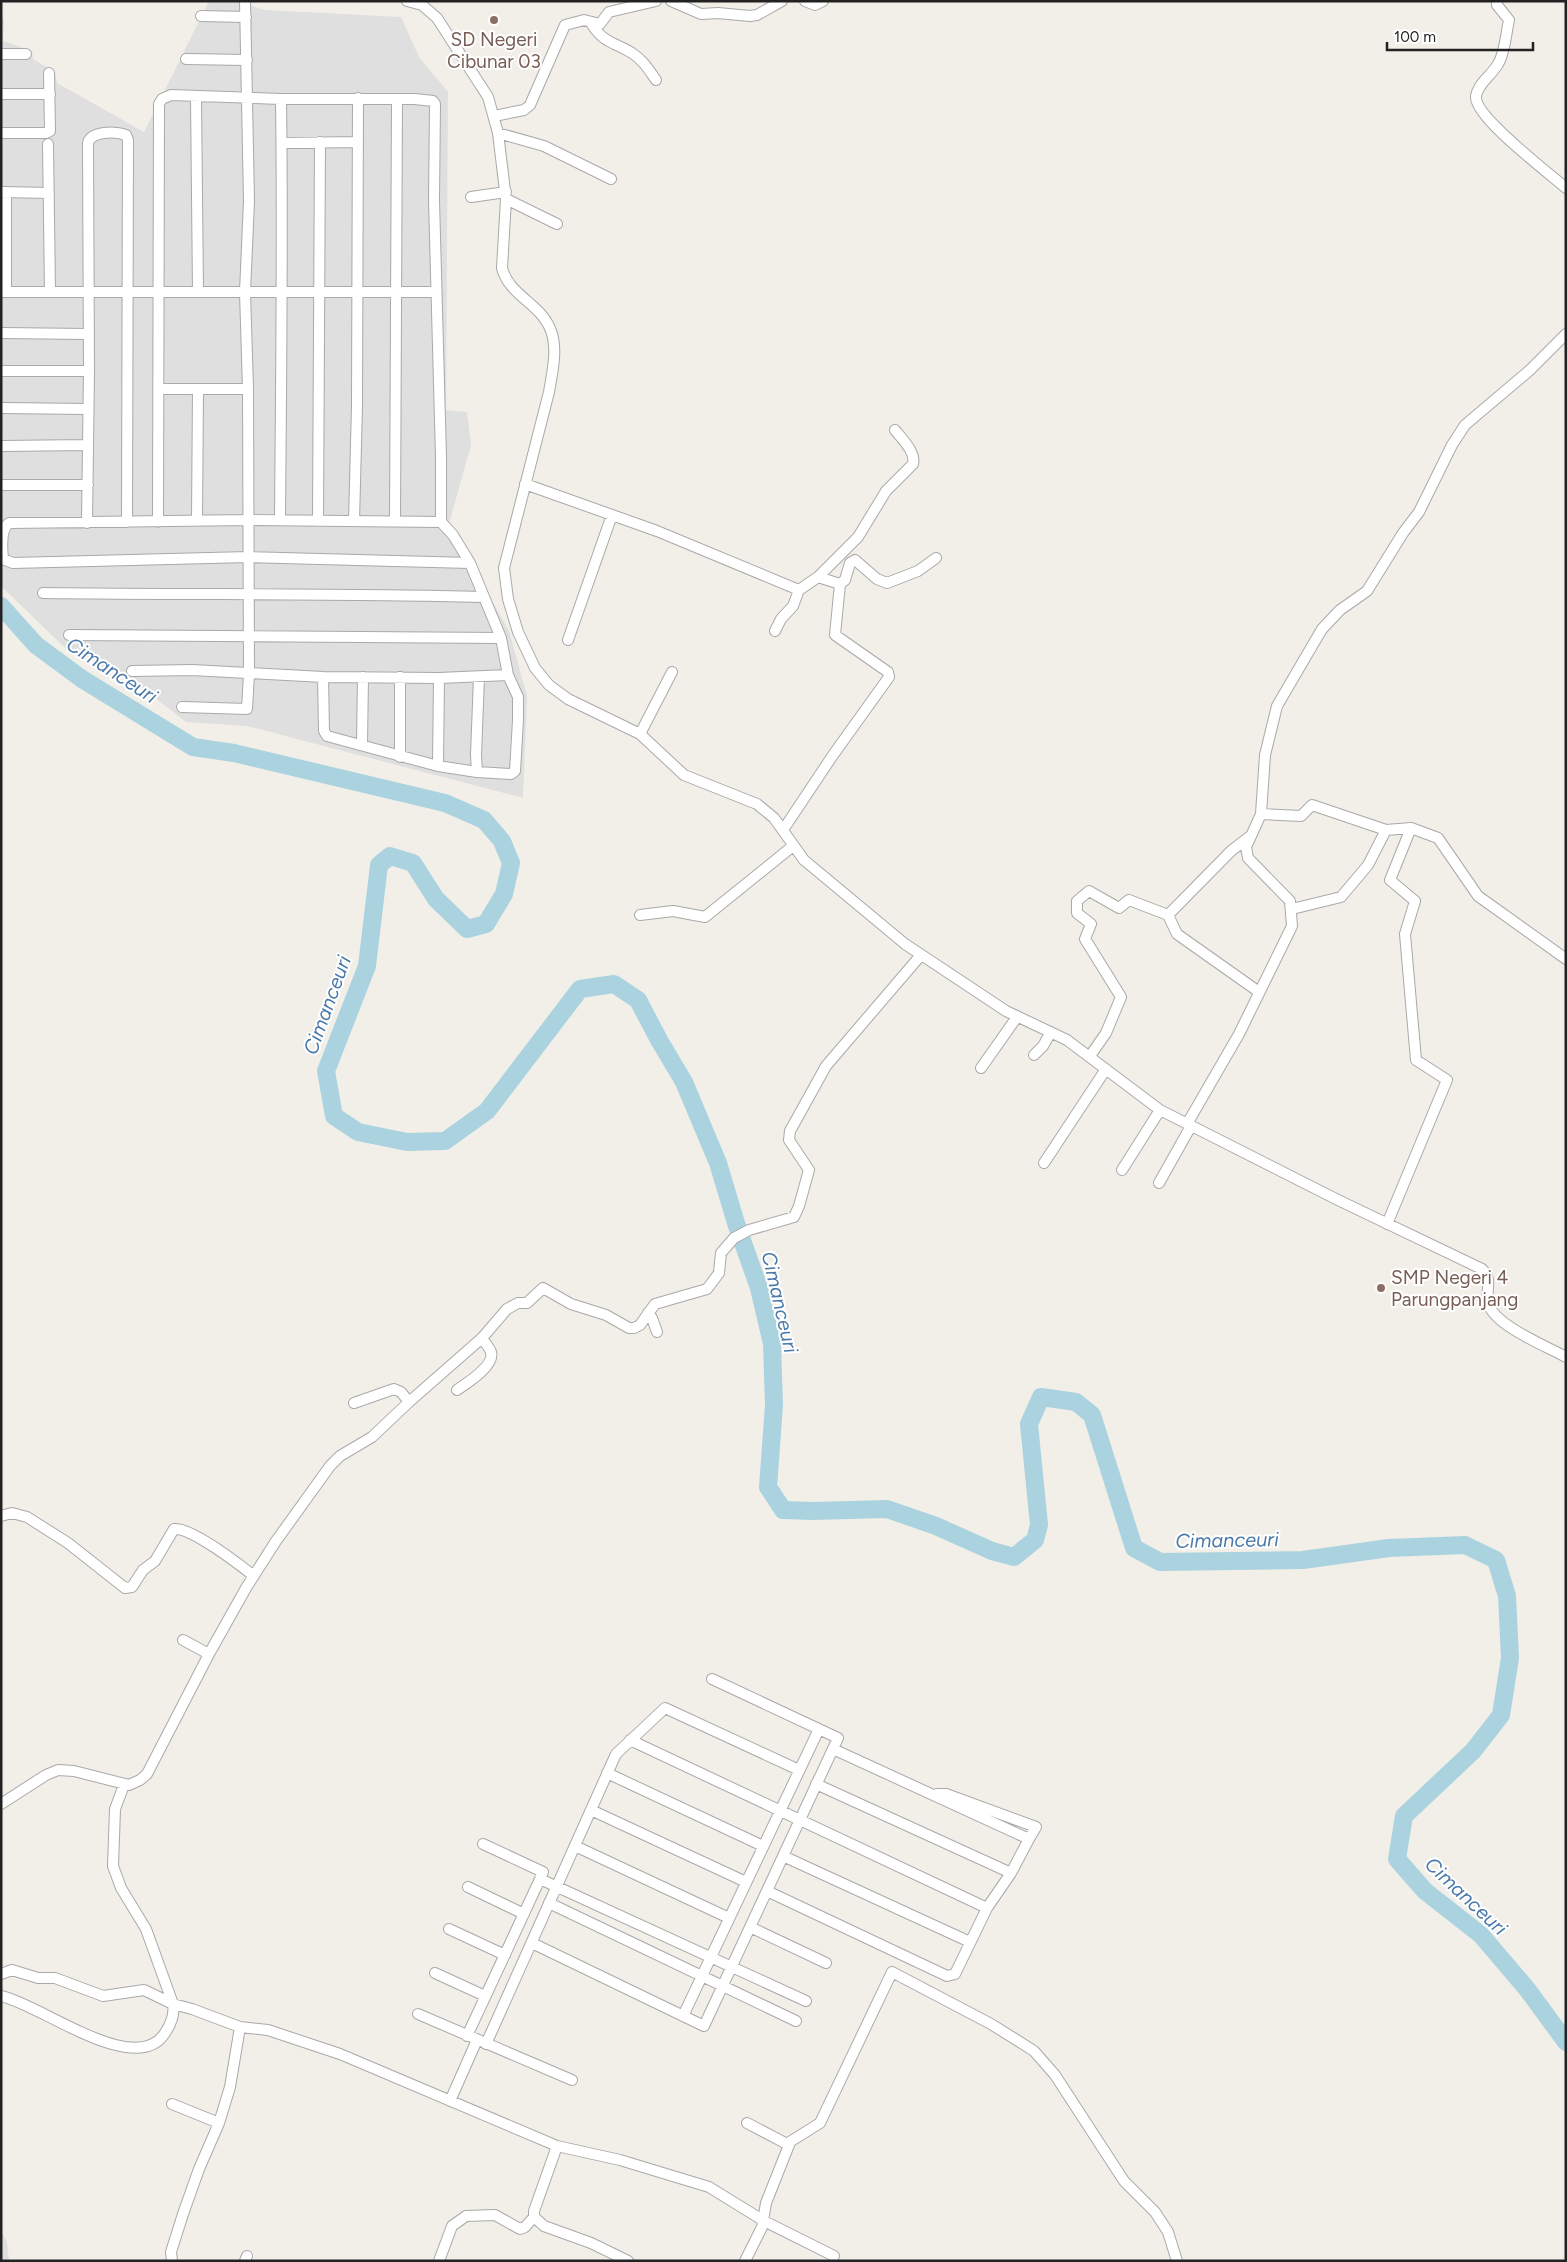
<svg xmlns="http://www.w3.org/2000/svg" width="1567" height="2262" font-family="Figtree,sans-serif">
  <rect width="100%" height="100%" fill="#f2efe9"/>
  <path fill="#e0dfdf" d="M209,1H235L265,10L401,17L419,57L448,92L446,410L467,412L471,445L449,524L509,631L527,696L523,798L247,726L186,722L140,686L64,647L1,586V12L4,22L3,41L32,51L33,59L55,72L57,83L144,132Z
    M1,2232L7,2241L9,2261H1Z"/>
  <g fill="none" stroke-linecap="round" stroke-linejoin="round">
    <path stroke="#aad3df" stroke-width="18" d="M1,606L36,645L82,679L193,747L234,753L445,803L484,820L502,841L511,863L504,894L486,924L467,929L436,899L413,863L390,856L379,865L367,966L326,1071L334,1116L358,1132L407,1142L445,1141L487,1111L580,989L614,984L638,1000L659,1040L684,1082L718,1163L736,1223L759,1288L772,1344L774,1405L768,1487L783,1510L813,1511L887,1509L936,1526L992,1551L1014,1557L1035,1540L1039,1525L1029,1424L1041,1397L1076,1402L1092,1415L1134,1548L1160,1562L1303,1560L1389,1548L1465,1545L1496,1560L1507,1596L1510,1658L1501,1715L1473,1751L1404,1816L1397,1859L1425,1891L1481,1935L1527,1989L1566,2042"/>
    <defs>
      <path id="street" d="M407,1L422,5L437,18L488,97L498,133L506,199L502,268C509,296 542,304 551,331C558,349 552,374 549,392L504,568L508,599L518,632L535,668L549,685L568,699L640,734L684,775L757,804L774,818L804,860L905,944L1006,1011L1067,1040L1160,1110L1338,1200L1482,1269C1494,1281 1484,1291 1489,1305C1496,1326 1546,1346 1566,1357
        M671,1L701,14L718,13L750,16L757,15L782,1
        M805,1L815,5L823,1
        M1497,1V5L1509,20C1506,33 1505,53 1498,64C1492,75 1478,83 1476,96C1473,116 1549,173 1566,188
        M201,16L246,17
        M591,23C603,43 614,42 632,53C643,60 649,70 656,80
        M1,54H26
        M186,59L247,60
        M1,94H50
        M196,97L198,292
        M494,116L524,110L530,105L565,25L584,20L600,24L609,12L656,1
        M1,133H46L50,131L49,73
        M498,133L544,146L611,179
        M282,143L357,142
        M48,144L50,292
        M1,192L49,193
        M6,192V292
        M471,197L506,192
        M506,199L557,224
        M1,292H436
        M1,333L88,334
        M1,371H89
        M160,389H248
        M1,408L88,409
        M1,446L87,445
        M525,484L657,531L799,590L818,577L858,537L886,491L913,464C916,452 902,439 895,430
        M1,485H88
        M280,520C281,380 283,240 281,99
        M395,520L397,100
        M197,521L198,389
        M318,521L320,142
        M354,521L357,406L358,98
        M158,522L159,104L162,99L171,95L281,99H415L433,101L435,104L434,200L441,457V522
        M87,523L89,371L88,143C91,131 115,131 126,135L128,140L127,522
        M470,563L249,557L13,563L3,559C2,548 0,529 9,523L248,520L441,522L453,535L470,563L501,638L508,675L518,697V720L515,771L511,774L477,772
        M818,577L840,584L845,580L850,563L855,560L877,579L887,583L918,571L936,558
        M43,593C190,595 337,593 483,597
        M775,631L781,619L793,606L799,590
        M69,635L501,638
        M568,640L612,515
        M132,671L192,670L323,677L439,678L508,675
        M323,677L324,731L327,736L438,766L439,678
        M400,677V757
        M182,707L247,709L249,674L248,389L245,292L249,201L245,1
        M640,734L672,672
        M362,744L363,677
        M438,766L477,772L476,755L479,677
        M1261,814L1301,816L1312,805L1386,830L1411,828L1438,838L1478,896L1566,959
        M783,830L833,755L889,677L888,672L835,635L840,584
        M1249,837L1231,851L1168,915L1177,934L1259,992
        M1292,909L1341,897L1368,865L1386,830
        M640,915L673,911L705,917L793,846
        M1034,1055L1043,1046L1051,1032
        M1090,1056L1106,1033L1121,997L1085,939L1091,924L1077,913V901L1089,891L1119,908L1129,900L1168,915
        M981,1068L1017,1017
        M1187,1124L1239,1034L1292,926L1290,901L1248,858L1246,847L1261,814L1265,755L1277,706L1322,629L1340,610L1367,591L1403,533L1419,512L1452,445L1465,425L1530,370L1566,334
        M1044,1163L1106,1069
        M1122,1170L1160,1110
        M1159,1183L1191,1126
        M1387,1224L1447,1080L1416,1060L1405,934L1415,901L1390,880L1411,828
        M648,1313L652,1318L657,1332
        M457,1390C467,1383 495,1366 491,1352C489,1347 485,1343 482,1338
        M354,1403L394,1389L401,1392L409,1402
        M1,1516L12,1513L27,1517L68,1543L125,1588L132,1587L143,1570L155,1561L174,1529C191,1527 240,1565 254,1576
        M183,1640L209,1654
        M630,1740L987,1908
        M607,1773L763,1846
        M816,1784L1011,1873
        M124,1785L115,1809L113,1866L121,1888L146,1929L173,2004
        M937,1794H946L1036,1827L1029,1839
        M1,1804L46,1775L58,1770L74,1771L129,1785L140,1780L147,1774L209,1654L246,1588L276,1541L330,1466L340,1456L372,1437L409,1402L482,1338L507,1309L518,1303H527L543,1288L571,1304L606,1315L629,1328H634L640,1325L655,1304L707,1289L719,1273L721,1253L734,1238L749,1230L794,1217L799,1206L809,1170L789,1140L790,1131L826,1066L921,955
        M591,1810L746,1882
        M483,1844L543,1872L540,1879
        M575,1846L729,1918
        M783,1856L970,1942
        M468,1887L524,1914
        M767,1891L947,1976L955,1974L987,1908L1011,1873L1029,1839L833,1749
        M549,1903L796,2021
        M750,1927L826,1963
        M449,1929L505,1955
        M532,1943L704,2026L838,1738L712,1679
        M435,1973L485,1996
        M1,1974L12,1970L38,1978H55L103,1996L144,1990L173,2004
        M1,1996C40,2004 136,2079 165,2033C171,2024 175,2015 173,2004L192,2009L240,2027L268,2030L340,2054L557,2146L534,2211V2217L544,2226L591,2243L628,2261
        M418,2014L572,2080
        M683,2016L819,1729
        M467,2036L540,1879L806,2001
        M486,2044L616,1754L665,1708L799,1770
        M450,2101L477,2040
        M172,2104L219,2123
        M788,2143L820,2123L892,1972L991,2024L1034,2051L1055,2075L1124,2181L1155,2212L1168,2232L1177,2261
        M557,2146L620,2160L709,2187L764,2221L834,2256
        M172,2261L171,2252L183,2214L199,2169L219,2123L230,2087L240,2027
        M245,2261L247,2256
        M439,2261L452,2226L466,2216L495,2215L520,2229L525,2227L534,2217
        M745,2261L762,2227L766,2203L789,2145L747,2123"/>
    </defs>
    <use href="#street" stroke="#a9a9a9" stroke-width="12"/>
    <use href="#street" stroke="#fff" stroke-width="10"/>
  </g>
  <g fill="#8d6e63" stroke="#fff" stroke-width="2">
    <circle cx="494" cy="20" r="5"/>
    <circle cx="1381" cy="1288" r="5"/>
  </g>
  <g text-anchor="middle" stroke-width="4" stroke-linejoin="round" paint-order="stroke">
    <g font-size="19" fill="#785e54" stroke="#fff">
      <text x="494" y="46">SD Negeri<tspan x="494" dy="22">Cibunar 03</tspan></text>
      <text x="1391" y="1284" text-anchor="start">SMP Negeri 4<tspan x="1391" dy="22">Parungpanjang</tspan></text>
    </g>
    <g font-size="20" font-style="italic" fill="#4a7aab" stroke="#fff">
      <text transform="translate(112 670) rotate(33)" y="7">Cimanceuri</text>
      <text transform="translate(327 1005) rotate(-70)" y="7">Cimanceuri</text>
      <text transform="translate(780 1302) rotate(77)" y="7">Cimanceuri</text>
      <text transform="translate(1227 1540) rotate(-1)" y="7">Cimanceuri</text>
      <text transform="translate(1466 1896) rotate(43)" y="7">Cimanceuri</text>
    </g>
  </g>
  <rect width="1567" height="2262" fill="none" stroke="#222222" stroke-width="5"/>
  <path d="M1387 42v8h146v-8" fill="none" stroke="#222222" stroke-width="2.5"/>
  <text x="1394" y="42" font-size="15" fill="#222222" stroke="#ffffff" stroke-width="4" paint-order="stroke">100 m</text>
</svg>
